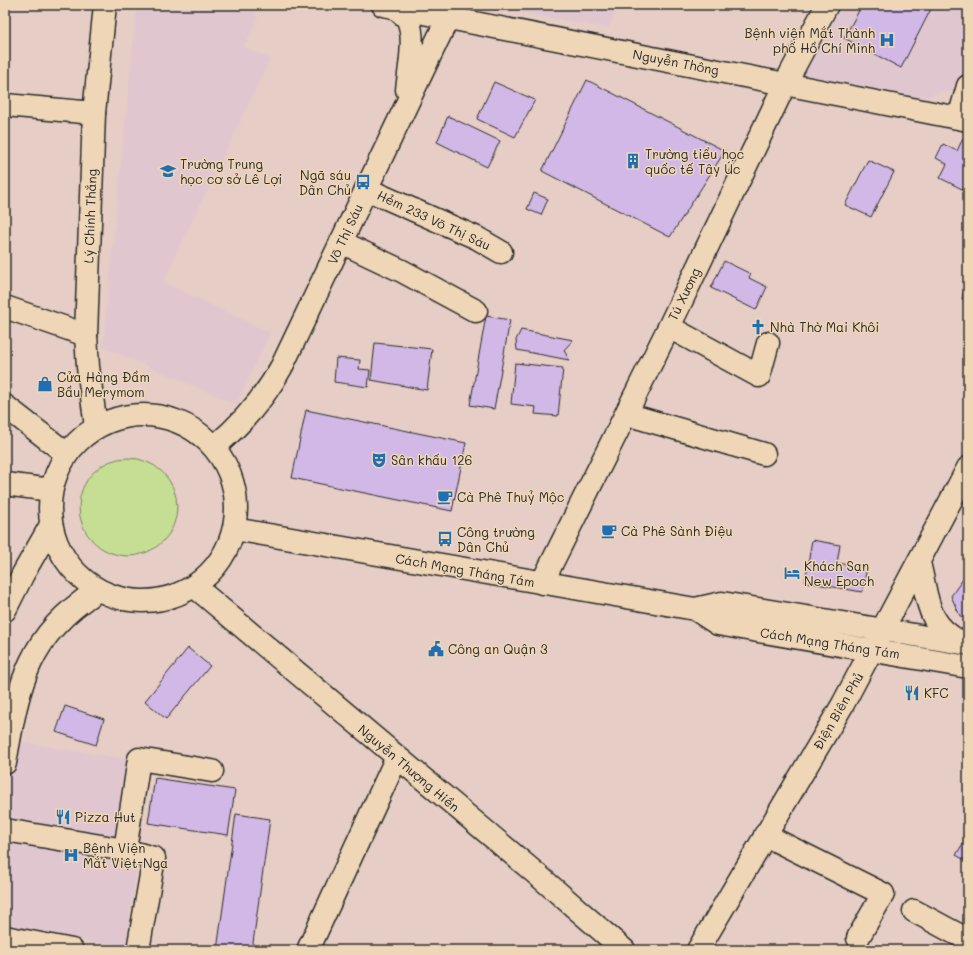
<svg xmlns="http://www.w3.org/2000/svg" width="973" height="955" font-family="Mali,sans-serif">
  <rect width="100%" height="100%" fill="#e6cdc5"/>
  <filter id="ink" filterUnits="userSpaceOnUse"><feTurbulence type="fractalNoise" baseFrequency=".025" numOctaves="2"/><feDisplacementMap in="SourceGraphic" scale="8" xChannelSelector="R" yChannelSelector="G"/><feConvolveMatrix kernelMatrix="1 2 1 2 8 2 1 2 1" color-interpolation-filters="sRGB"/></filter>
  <g filter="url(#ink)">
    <path fill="#e0c7cf" d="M137,5H243L255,7L257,19L244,47L270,59L163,282L270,333L236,404L103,347Z
      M499,5H620L608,28L498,8Z
      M824,5H968V94L945,91L916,100L788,76Z
      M12,741L150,763L126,946L5,931V779Z"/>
    <path fill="#c5de94" stroke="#788460" d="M79 507a49 49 0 1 1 98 0a49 49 0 1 1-98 0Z"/>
    <path fill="#d2b8e7" stroke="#2b2b2b" d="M862,5H933L901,68L844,38Z
      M587,80L725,151L670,237L542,171Z
      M494,82L535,100L515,137L477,119Z
      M448,116L500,141L487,167L437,142Z
      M963,138L968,140V192L940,178L947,164L936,158L943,144L957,151Z
      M868,160L894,172L871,217L845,205Z
      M534,193L548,199L541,215L527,209Z
      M724,261L751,274L749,278L767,287L756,310L711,288Z
      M968,270V300L962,299Z
      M486,316L510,320L494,409L470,405Z
      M521,330L573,340L564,350L569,360L517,350L516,340Z
      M375,343L432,349L427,390L371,380Z
      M336,358L360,360L359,369L370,370L368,387L334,382Z
      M515,363L563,368L558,416L535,414L536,407L511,404Z
      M306,410L466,443L452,511L292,478Z
      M812,540L840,545L837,563L867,568L862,592L805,582Z
      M968,572V618L960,616L951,596Z
      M188,648L210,666L166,719L145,701Z
      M65,706L104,719L96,745L56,732Z
      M155,778L235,790L228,835L148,823Z
      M236,814L270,819L252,950H217Z
      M968,835V862L956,855Z"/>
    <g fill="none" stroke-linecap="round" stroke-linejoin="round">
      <defs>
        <path id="minor" d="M383,5L968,120
          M5,105L94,113
          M959,118L968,86
          M366,189L477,238L501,252
          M341,242L402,271L476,311
          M5,307L86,335
          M669,327L759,376L768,343
          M5,406L67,454
          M626,414L764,454
          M542,583L669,327L785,84L827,5
          M194,586L540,877L624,950
          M5,830L125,850L154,858L138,950
          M765,835L883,894L858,938
          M125,850L139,759L212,771
          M914,911L968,940
          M5,937L72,950
          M308,950L397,757"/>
        <path id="major" d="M395,7C398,11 406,16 408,20C416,38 409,71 407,90
          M50 508a93 93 0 1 1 186 0a93 93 0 1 1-186 0Z
          M96,427L88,367L86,335L94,113L105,5
          M214,447C242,424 264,399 282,366L454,5
          M5,484L51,490
          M234,529L695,609L722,603L968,644
          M919,563C928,596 925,625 961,642
          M695,609L718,624L968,667
          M5,610L23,574L51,525
          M5,763C19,684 26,637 98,590
          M698,950L843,704L968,468"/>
      </defs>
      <use href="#minor" stroke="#2b2b2b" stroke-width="25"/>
      <use href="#major" stroke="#2b2b2b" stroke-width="25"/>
      <use href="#minor" stroke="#eed6b6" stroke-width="22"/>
      <use href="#major" stroke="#eed6b6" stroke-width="22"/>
    </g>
  </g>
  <defs>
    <symbol id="hospital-bare" viewBox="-9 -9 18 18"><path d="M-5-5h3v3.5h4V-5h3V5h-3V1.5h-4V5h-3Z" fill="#1f6fb2" stroke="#eed6b6" stroke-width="2.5" paint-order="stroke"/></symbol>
    <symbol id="building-bare" viewBox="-9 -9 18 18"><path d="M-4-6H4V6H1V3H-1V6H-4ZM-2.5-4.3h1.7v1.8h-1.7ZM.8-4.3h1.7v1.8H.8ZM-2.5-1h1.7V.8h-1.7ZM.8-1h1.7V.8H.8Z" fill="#1f6fb2" stroke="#eed6b6" stroke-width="2.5" paint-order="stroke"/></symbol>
    <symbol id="school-bare" viewBox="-9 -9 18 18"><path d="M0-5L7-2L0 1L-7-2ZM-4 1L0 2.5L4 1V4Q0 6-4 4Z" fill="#1f6fb2" stroke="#eed6b6" stroke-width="2.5" paint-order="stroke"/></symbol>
    <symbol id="bus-bare" viewBox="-9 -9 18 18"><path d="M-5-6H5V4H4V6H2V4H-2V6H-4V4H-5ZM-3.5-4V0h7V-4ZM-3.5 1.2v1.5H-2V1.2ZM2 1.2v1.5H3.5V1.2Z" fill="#1f6fb2" stroke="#eed6b6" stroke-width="2.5" paint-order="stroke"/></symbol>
    <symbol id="church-bare" viewBox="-9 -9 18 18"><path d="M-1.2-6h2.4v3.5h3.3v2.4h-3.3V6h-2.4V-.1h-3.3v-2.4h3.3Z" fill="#1f6fb2" stroke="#eed6b6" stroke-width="2.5" paint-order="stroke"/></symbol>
    <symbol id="shop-bare" viewBox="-9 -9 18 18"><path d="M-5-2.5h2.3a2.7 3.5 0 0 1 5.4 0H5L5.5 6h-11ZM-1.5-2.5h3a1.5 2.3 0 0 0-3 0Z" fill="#1f6fb2" stroke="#eed6b6" stroke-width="2.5" paint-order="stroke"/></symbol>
    <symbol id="theatre-bare" viewBox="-9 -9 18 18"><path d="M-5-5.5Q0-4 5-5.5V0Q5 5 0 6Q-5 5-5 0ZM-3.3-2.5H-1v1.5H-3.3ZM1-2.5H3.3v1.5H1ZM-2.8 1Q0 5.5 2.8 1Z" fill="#1f6fb2" stroke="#eed6b6" stroke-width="2.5" paint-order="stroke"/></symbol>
    <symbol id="cafe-bare" viewBox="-9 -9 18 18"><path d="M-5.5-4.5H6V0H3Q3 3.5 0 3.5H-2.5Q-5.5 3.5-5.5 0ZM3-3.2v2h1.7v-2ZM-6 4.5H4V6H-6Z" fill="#1f6fb2" stroke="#eed6b6" stroke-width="2.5" paint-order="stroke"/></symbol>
    <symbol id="hotel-bare" viewBox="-9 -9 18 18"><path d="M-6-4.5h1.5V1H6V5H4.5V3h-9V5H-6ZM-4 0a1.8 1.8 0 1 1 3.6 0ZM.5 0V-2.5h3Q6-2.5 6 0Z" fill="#1f6fb2" stroke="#eed6b6" stroke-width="2.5" paint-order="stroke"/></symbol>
    <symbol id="civic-bare" viewBox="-9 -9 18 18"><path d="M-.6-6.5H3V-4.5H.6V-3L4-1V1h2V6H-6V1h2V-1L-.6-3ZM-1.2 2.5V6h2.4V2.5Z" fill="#1f6fb2" stroke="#eed6b6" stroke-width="2.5" paint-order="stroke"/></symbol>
    <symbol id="restaurant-bare" viewBox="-9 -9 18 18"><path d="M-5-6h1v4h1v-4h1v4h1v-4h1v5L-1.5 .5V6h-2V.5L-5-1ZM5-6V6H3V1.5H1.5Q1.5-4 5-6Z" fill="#1f6fb2" stroke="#eed6b6" stroke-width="2.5" paint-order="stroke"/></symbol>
  </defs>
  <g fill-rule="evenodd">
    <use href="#hospital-bare" x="876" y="29" width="22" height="22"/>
    <use href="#building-bare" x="622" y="150" width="22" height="22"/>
    <use href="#school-bare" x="157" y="160" width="22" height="22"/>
    <use href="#bus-bare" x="352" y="171" width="22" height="22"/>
    <use href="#church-bare" x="747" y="316" width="22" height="22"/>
    <use href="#shop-bare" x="34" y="373" width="22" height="22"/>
    <use href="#theatre-bare" x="368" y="449" width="22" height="22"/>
    <use href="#cafe-bare" x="434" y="486" width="22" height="22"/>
    <use href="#cafe-bare" x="598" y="520" width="22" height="22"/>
    <use href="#bus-bare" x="434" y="528" width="22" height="22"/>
    <use href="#hotel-bare" x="781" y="562" width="22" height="22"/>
    <use href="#civic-bare" x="425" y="638" width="22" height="22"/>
    <use href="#restaurant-bare" x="901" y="682" width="22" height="22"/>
    <use href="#restaurant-bare" x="52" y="806" width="22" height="22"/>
    <use href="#hospital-bare" x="60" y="844" width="22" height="22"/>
  </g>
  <g text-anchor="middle" stroke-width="3" stroke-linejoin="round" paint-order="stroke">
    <g font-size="13" fill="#2b2b2b" stroke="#eed6b6" text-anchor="start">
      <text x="875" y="38" text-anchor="end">Bệnh viện Mắt Thành<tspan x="875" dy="15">phố Hồ Chí Minh</tspan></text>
      <text x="645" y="159">Trường tiểu học<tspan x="645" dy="15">quốc tế Tây Úc</tspan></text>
      <text x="180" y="169">Trường Trung<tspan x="180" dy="15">học cơ sở Lê Lợi</tspan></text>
      <text x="351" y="180" text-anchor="end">Ngã sáu<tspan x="351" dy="15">Dân Chủ</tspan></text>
      <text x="770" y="332">Nhà Thờ Mai Khôi</text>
      <text x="57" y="382">Cửa Hàng Đầm<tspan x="57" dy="15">Bầu Merymom</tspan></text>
      <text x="391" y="465">Sân khấu 126</text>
      <text x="457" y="502">Cà Phê Thuỷ Mộc</text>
      <text x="621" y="536">Cà Phê Sành Điệu</text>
      <text x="457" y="537">Công trường<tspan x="457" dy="15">Dân Chủ</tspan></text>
      <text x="804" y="571">Khách Sạn<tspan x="804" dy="15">New Epoch</tspan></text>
      <text x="448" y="654">Công an Quận 3</text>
      <text x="924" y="698">KFC</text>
      <text x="75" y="822">Pizza Hut</text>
      <text x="83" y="853">Bệnh Viện<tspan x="83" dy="15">Mắt Việt-Nga</tspan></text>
    </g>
    <g font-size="13" fill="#2b2b2b" stroke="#eed6b6">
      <text transform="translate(676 62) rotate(11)" y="5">Nguyễn Thông</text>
      <text transform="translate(90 216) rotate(-88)" y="5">Lý Chính Thắng</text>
      <text transform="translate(434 220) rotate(25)" y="5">Hẻm 233 Võ Thị Sáu</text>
      <text transform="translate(345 234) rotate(-65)" y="5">Võ Thị Sáu</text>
      <text transform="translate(684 294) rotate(-64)" y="5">Tú Xương</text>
      <text transform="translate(465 570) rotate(10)" y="5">Cách Mạng Tháng Tám</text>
      <text transform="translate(830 643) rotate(9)" y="5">Cách Mạng Tháng Tám</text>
      <text transform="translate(838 711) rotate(-60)" y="5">Điện Biên Phủ</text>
      <text transform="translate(409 768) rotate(40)" y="5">Nguyễn Thượng Hiền</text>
    </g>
  </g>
  <rect width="973" height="955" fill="none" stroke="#eed6b6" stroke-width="20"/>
  <rect x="10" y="10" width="953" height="935" fill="none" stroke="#2b2b2b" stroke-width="1.5" filter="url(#ink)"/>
</svg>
